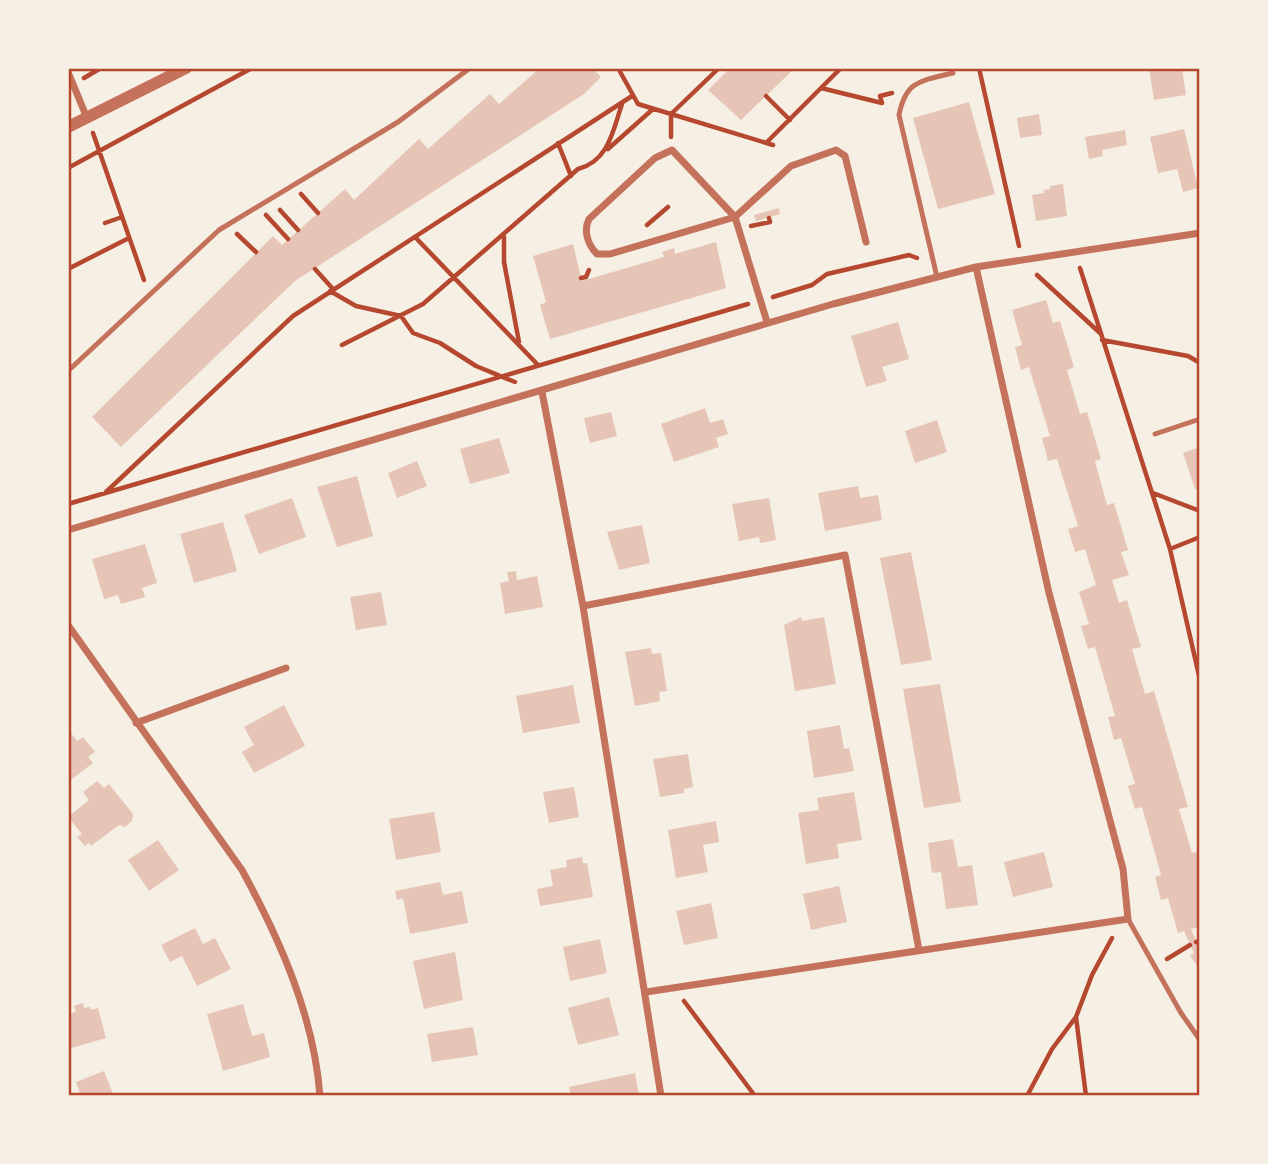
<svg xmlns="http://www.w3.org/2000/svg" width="1268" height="1164" font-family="'Public Sans',sans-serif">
  <rect width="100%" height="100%" fill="#f6efe4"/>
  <path fill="#e6c5b7" d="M540,68H592L601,77L584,94L295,281L121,447L92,417L273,236L282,245L345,189L354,200L419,139L428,149L490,94L499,104Z
    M730,68H795L741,120L708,90Z
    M1149,68H1182L1186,95L1154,100Z
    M969,102L995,194L938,209L913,118Z
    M1039,114L1042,135L1020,138L1017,118Z
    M1184,129L1198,188L1183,192L1177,169L1158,173L1150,137Z
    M1125,130L1127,145L1102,150L1103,156L1089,159L1085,137Z
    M1063,184L1067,216L1036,221L1032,195L1044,193L1043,190L1050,189V186Z
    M779,208L780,214L756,221L754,215Z
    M716,242L726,288L550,339L540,305L546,302L533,256L573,244L582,281L664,257L662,252L674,248L675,254Z
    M1046,300L1053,323L1060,321L1074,367L1067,370L1080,414L1087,412L1101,459L1095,461L1107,505L1114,503L1128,550L1121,552L1129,575L1112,580L1119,603L1127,600L1141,647L1132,649L1145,694L1154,691L1188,807L1179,809L1192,853L1200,851V927L1191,929L1200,949V970L1190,956L1194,953L1184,931L1178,933L1168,898L1161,900L1155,877L1161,875L1142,807L1135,809L1128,786L1135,784L1121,738L1114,740L1108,717L1115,716L1095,647L1088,649L1081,626L1089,624L1079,592L1096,585L1085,549L1075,552L1068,529L1078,526L1057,459L1048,461L1042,438L1050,436L1029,367L1021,370L1015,347L1022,345L1012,310Z
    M898,322L909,359L882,367L887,381L866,387L851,336Z
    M705,408L710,423L723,419L728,434L716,438L719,447L674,462L661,424Z
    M611,412L617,436L590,443L584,418Z
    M937,420L947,452L915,463L905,431Z
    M499,438L510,473L470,484L460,449Z
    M1200,447V488L1195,489L1183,453Z
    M417,461L427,486L397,498L388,473Z
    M357,476L373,536L337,547L317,487Z
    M858,486L860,498L878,495L882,520L825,531L818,493Z
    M292,498L306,537L259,554L244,515Z
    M769,498L776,540L760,543L759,537L739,541L732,504Z
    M223,522L237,571L194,583L180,534Z
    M642,525L650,563L619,570L607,532Z
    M145,544L157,583L142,588L145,597L121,604L118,595L104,599L92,559Z
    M911,552L932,660L901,665L880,558Z
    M516,571L517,580L537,576L543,607L505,614L500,583L509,581L507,572Z
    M381,592L387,625L356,630L350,597Z
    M801,617L802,621L824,617L836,684L795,691L784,625Z
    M651,648L652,654L661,653L667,691L659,692L660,701L635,706L625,652Z
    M940,684L961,802L924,808L903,689Z
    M573,685L580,723L523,733L516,696Z
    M284,705L305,746L254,773L242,752L254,745L244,727Z
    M840,725L844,749L849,748L854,771L814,778L807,731Z
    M68,729L77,741L83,737L95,752L88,757L93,763L68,782Z
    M688,754L693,787L684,789V793L660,797L653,759Z
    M97,781L104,788L109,784L133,814L132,821L125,827L119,825L91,846L89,843L85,846L77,837L82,834L68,817L89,800L83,792Z
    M574,787L579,817L549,823L543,792Z
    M854,792L862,840L837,844L839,858L806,864L798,813L819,810L817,798Z
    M434,812L441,852L396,860L389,819Z
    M716,821L719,842L703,845L708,872L676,878L668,830Z
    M953,839L958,867L972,865L978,905L946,909L941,872L932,873L928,843Z
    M158,840L179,870L149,891L128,860Z
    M1044,852L1053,887L1013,897L1004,862Z
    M582,857L583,863H587L593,897L540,906L537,889L553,886L550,870L567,867L566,860Z
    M440,882L443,895L462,891L468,923L410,934L403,898L397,900L395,891Z
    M839,886L847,922L811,930L803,894Z
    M711,903L718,938L684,945L676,911Z
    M195,928L203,944L215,938L231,969L197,986L182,956L170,962L161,945Z
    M600,939L607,973L570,981L563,947Z
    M455,952L463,1000L424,1009L413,961Z
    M609,997L619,1035L578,1045L568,1008Z
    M83,1003L84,1008L90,1007L91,1010L98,1008L106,1038L68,1049V1016L76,1011L74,1006Z
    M243,1004L252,1036L264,1033L270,1057L223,1071L207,1014Z
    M473,1027L478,1055L432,1062L427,1034Z
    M104,1071L114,1096H81L76,1082Z
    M635,1073L639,1096H571L569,1087Z"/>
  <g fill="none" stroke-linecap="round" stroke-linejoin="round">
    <path stroke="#b5482f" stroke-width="4.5" d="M618,68L638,104L773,145
      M979,68L1019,246
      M84,78L101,68
      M821,88L882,103
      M766,96L790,120
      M882,103L880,96L892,93
      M93,133L144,280
      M671,137V114L719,68
      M767,142L841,68
      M558,143L571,176
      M608,149L653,109
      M68,168L252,68
      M301,194L318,213
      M280,210L298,230
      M266,215L288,239
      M105,223L122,217
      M647,225L668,207
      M751,226L770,222L769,218
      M237,234L256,252
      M415,237L538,365
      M504,237V262L519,342
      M1080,268L1170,549L1200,680
      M68,269L129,238
      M315,269L333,289
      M1037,275L1100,333
      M581,278L586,277L589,270
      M330,291L356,306L401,316L413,333L440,343L476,366L515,382
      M773,297L812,285L827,274L909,255L917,258
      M1102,340L1188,356L1200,363
      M342,345L423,304L578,169C609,161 613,130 622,104
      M106,492L293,316L632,96
      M1153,493L1200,511
      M68,504L748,304
      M1170,549L1200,537
      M1196,942L1200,941
      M1167,959L1190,945
      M684,1001L755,1096
      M1027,1096L1052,1049L1076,1017
      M1086,1096L1076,1017L1092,975L1112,938"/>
    <path stroke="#c5725c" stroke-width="5" d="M937,277L899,115C906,80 921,81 953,73
      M68,371L219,230L398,122L470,68
      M1155,434L1200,419
      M1128,919L1181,1013L1200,1040"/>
    <path stroke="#c5725c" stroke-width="7" d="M68,72L87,118
      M767,322L735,217L672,150L655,158L589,219C583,231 588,245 597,254H610L735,217L791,166L836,150L845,156L866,242
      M542,392L583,606L661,1096
      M68,530L833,304L976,267L1200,233
      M583,606L845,555L919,950
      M68,625L242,870C280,940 314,1016 320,1096
      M136,723L286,668
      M646,992L1128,919L1123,869L1049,593L976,267"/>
    <path stroke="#c5725c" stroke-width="12" d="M68,127L186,68"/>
  </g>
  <rect width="1268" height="1164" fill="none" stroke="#f6efe4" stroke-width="140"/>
  <rect x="70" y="70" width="1128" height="1024" fill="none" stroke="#b5482f" stroke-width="2.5"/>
</svg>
